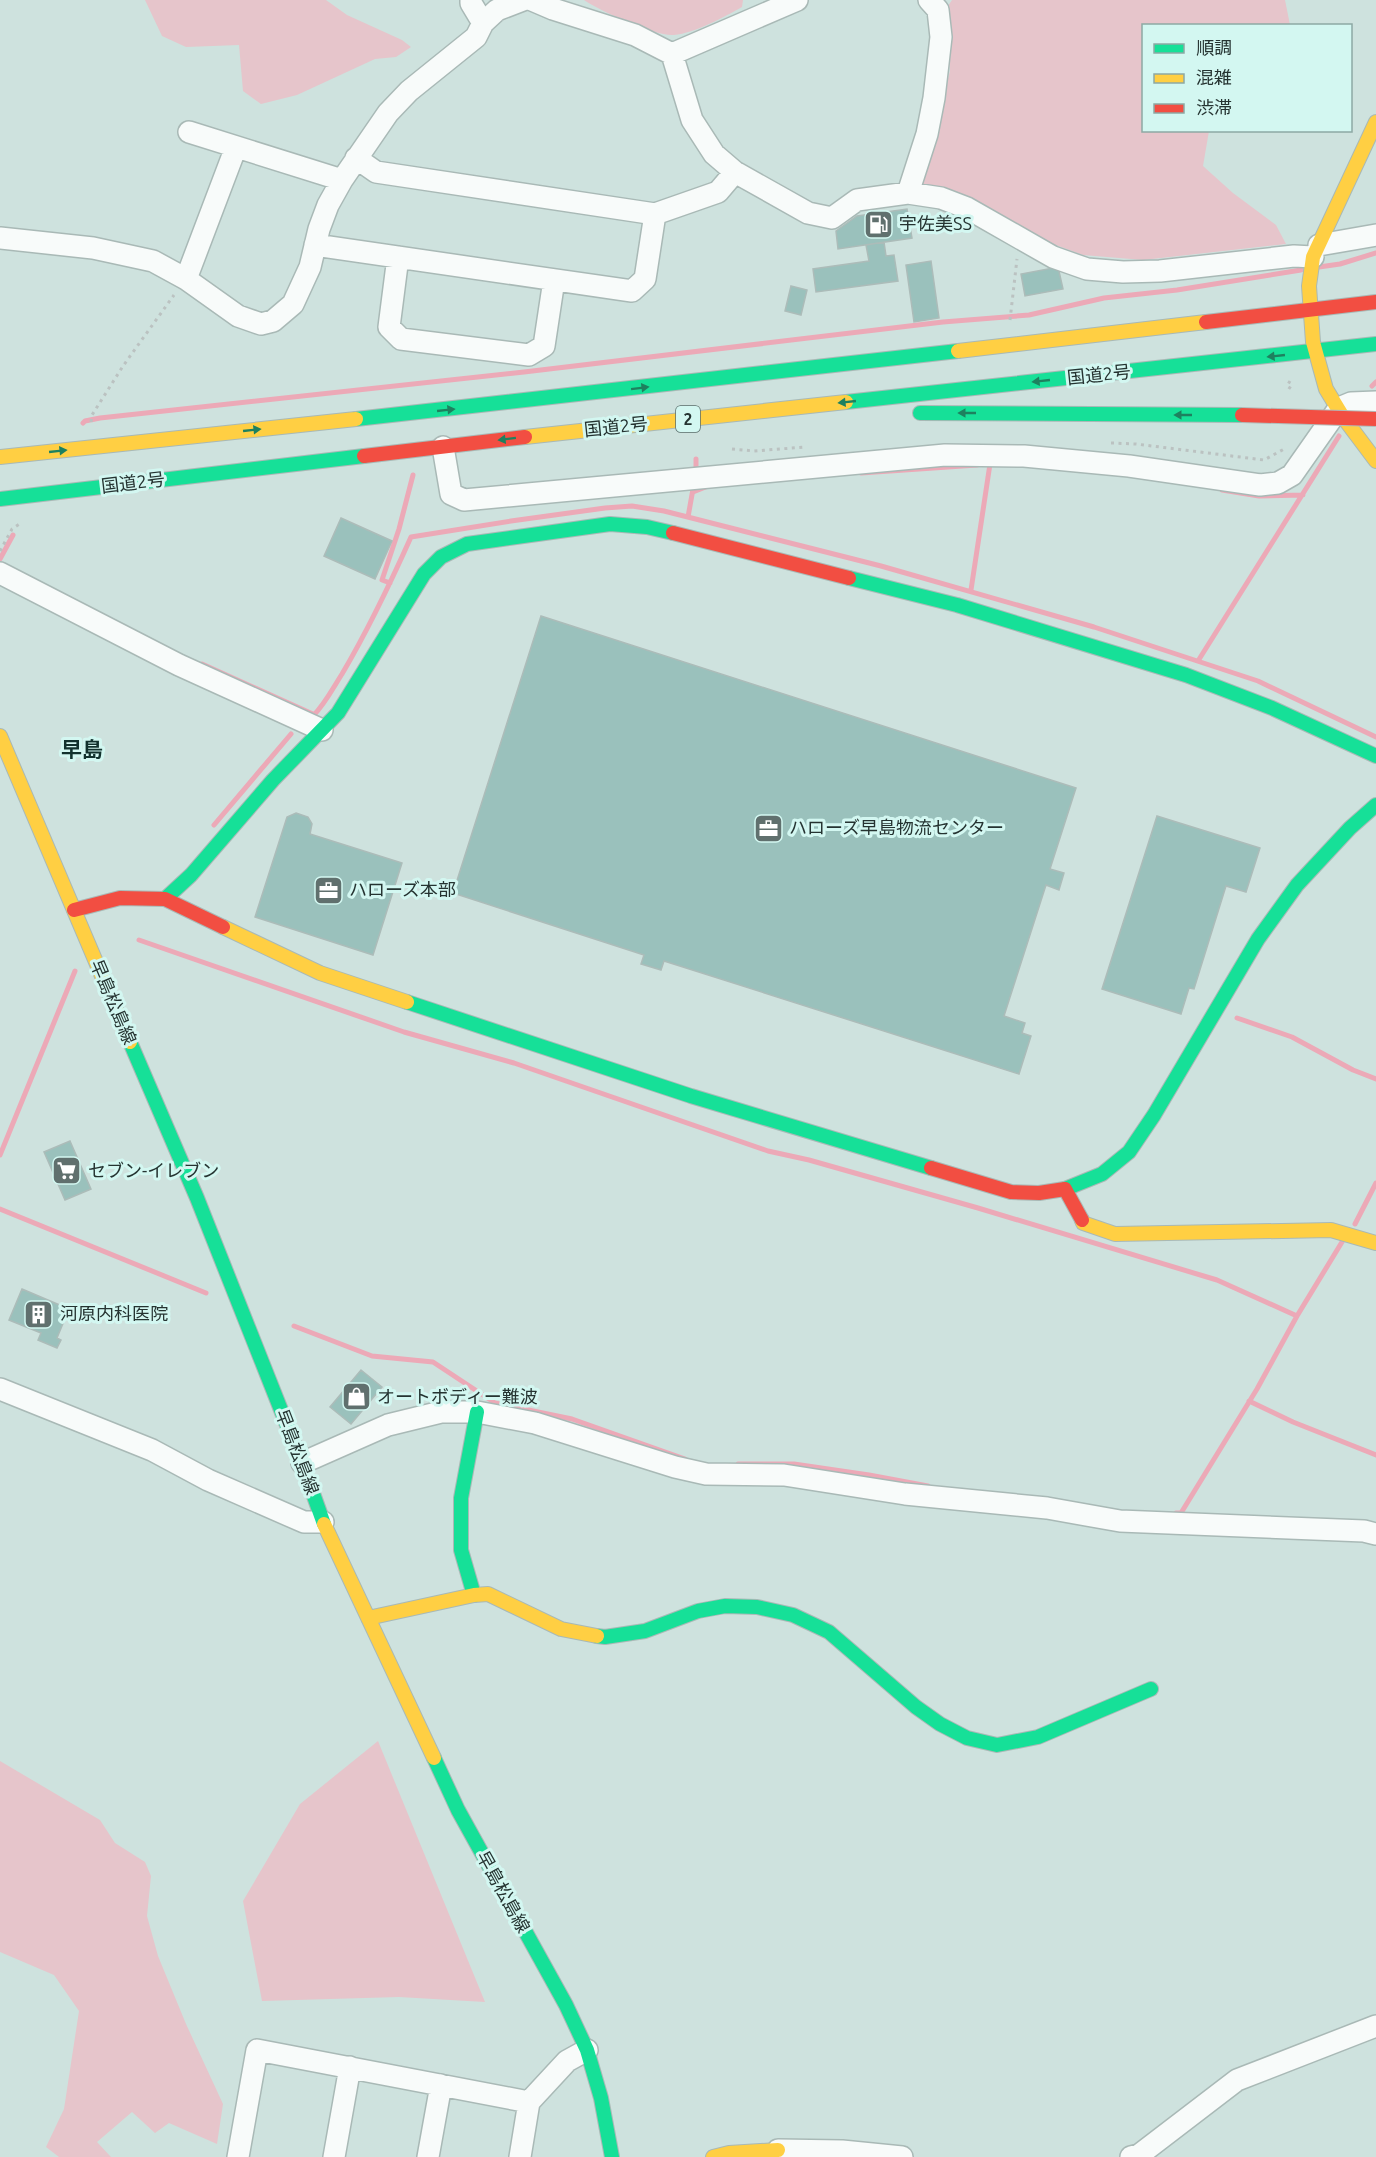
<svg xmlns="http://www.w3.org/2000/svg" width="1376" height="2157" font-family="Ubuntu,'Noto Sans JP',sans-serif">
  <rect width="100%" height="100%" fill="#cee2de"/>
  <path fill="#e6c5cb" d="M145,0H326L347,15L402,40L411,47L396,57L375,59L297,95L261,104L243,91L239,45L186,47L162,36Z
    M584,0H743L742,7C724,17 695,33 674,35C657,37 598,10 584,0Z
    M952,0H1285L1290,25L1144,26V130L1209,131L1203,166L1233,193L1276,225L1286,244L1143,260L1083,255L1053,244L973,203L921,184L950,71L946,9Z
    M378,1741L485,2002L399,1997L262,2001L243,1901L300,1804Z
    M0,1761L100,1820L115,1843L145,1862L151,1876L147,1916L158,1956L186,2024L223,2104L217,2144L169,2123L155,2133L132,2112L97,2142L111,2157H59L46,2147L64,2109L79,2011L54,1975L0,1952Z"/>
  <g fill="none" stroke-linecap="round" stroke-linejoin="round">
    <path stroke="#eca9b7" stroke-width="5" d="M1319,267L1340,264L1376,253
      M1372,386L1376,382
      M83,423L85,421L100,418L524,372L943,322L1029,315L1104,298L1177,290L1301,270
      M696,467V459
      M861,473L977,465
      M1222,490L1259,496L1303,495
      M693,492L708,486
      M688,517L693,489
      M0,559L13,535
      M390,583L382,580L399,529L413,475
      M971,590L990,464
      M1198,661L1339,436
      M202,664L315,715
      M313,716C325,704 333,688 342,674C368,630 390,584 411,537L511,521L605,508L632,506L664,511L881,566L1094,627L1258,681L1376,737
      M214,825L291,734
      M139,940L404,1032L514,1063L768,1151L809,1160L978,1208L1217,1280L1297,1316
      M1237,1018L1292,1037L1353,1070L1376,1079
      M0,1155L75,971
      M0,1209L206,1293
      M1355,1224L1376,1183
      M294,1326L372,1356L433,1362L495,1403L572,1419L685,1459
      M1249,1401L1293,1422L1376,1455
      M738,1464H794L869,1475L928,1486
      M1176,1513H1181L1257,1389L1297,1316L1342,1242"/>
  </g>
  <path fill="#9ac1bc" stroke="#acbcb9" stroke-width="1.5" d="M907,209L912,238L838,249L836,231L857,216Z
    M884,242L886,256L894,255L898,281L816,292L813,269L869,261L866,245Z
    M931,261L939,318L914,322L906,265Z
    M1058,267L1063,289L1025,296L1021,274Z
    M791,286L807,290L801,315L785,311Z
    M341,518L392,541L375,579L324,556Z
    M541,616L1076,788L1050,869L1064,873L1059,890L1046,885L1004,1016L1025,1023L1022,1033L1031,1036L1019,1074L664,961L661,970L641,964L644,955L453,893Z
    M296,813L308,817L312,824L310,834L402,863L373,955L255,917L287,817Z
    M1157,816L1260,848L1246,892L1226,886L1194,989L1189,988L1181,1014L1102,989Z
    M70,1141L91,1189L65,1200L44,1152Z
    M22,1289L69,1309L57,1338L61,1340L57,1348L38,1340L41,1333L9,1320Z
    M361,1370L382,1387L351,1424L330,1407Z"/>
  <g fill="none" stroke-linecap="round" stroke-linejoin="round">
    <defs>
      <path id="street" d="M471,0V3L483,23
        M532,0L553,9L635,35L672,54L692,120L714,154L735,172L808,213L832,218L857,200L908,193L941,198L967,208L1053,257L1087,269L1123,272L1160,271L1294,256L1313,257
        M672,54L797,0
        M189,132L342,180
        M356,158L376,172L655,214L718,192L735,172
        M908,193L927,134L934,98L941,37L938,10L929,0
        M0,238L93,248L153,261L186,279L238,316L261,324L273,321L293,304L310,267L319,229L328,205L342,180L388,113L409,91L476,37L483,23L497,10L523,0
        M315,245L632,291L645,279L655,214
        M1319,245L1376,235
        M398,257L389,327L401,339L529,355L544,346L554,280
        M186,279L236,147
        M443,447L451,494L464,500L945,455L1024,456L1129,466L1260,485L1278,483L1292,475L1339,408L1351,403L1376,402
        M0,573L179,665L322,730
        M0,1389L152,1450L208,1480L304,1522H323
        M302,1463L388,1425L441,1412H477L535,1423L675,1467L706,1474L784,1475L905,1494L1047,1508L1120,1521L1364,1531L1376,1534
        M238,2157L257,2050L529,2102
        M334,2157L350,2067
        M428,2157L441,2085
        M520,2157L529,2102L567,2061L587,2050
        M780,2157L778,2150L842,2151L902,2157
        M1131,2157L1139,2155L1237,2080L1376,2026"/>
      <path id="fast" d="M846,402L1376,344
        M920,413L1242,415
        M356,419L958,351
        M0,499L364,456
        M849,578L957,605L1186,675L1272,708L1376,756
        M165,899L191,875L273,780L338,713L424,574L441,557L467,544L610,524L647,527L673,533
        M407,1002L691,1096L931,1168
        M130,1042L197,1198L302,1463L324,1524
        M1065,1189L1102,1174L1129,1152L1154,1115L1258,939L1297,885L1350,828L1376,805
        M474,1595L461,1550V1498L477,1412
        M597,1636L605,1637L645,1631L698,1611L725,1606L757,1607L793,1615L829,1632L916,1707L940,1724L967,1738L997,1745L1038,1737L1151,1689
        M434,1758L458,1810L566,2005L587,2050L601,2098L612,2157"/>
      <path id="slow" d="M1376,122L1313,257L1309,286L1313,342L1326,389L1343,417L1376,461
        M958,351L1206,322
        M525,437L846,402
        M0,457L356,419
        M0,736L130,1042
        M223,927L320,973L407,1002
        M1082,1220L1083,1223L1115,1234L1331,1230L1376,1243
        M324,1524L434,1758
        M368,1618L474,1595L488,1594L561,1629L597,1636
        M713,2157L729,2153L778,2150"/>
      <path id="jam" d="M1206,322L1376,302
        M364,456L525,437
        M673,533L849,578
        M74,910L120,898L165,899L223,927
        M931,1168L1011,1192L1039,1193L1065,1189L1082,1220"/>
    </defs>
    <use href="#street" stroke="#a9b9b6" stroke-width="24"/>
    <use href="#fast" stroke="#a9b9b6" stroke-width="16"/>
    <use href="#slow" stroke="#a9b9b6" stroke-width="16"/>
    <use href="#jam" stroke="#a9b9b6" stroke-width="16"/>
    <path stroke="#bbc2c1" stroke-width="3" stroke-dasharray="3 4.5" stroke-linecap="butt" d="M1010,320L1017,259
      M1290,381L1287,386L1293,390
      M91,422L92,415L123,366L174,295
      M1111,443L1136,444L1264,460L1286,448
      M732,449L754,451L805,447
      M0,551L12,529L21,523"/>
    <use href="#street" stroke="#f8fbfa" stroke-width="21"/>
    <use href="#fast" stroke="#16e098" stroke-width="14"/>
    <use href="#slow" stroke="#ffcf43" stroke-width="14"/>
    <use href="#jam" stroke="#f24e42" stroke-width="14"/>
    <defs>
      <path id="jam-bridge" d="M1242,415L1376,419"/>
    </defs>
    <use href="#jam-bridge" stroke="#b2bdbb" stroke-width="16" stroke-linecap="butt"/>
    <use href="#jam-bridge" stroke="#f24e42" stroke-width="14"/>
  </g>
  <defs><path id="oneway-solid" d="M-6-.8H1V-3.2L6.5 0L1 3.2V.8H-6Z" transform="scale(1.5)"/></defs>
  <g fill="#1e815f">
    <use href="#oneway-solid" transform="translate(1276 356) rotate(174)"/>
    <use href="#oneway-solid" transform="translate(1041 381) rotate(174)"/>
    <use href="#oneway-solid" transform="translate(640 388) rotate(-7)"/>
    <use href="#oneway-solid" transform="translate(847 402) rotate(174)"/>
    <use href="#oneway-solid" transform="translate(446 410) rotate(-6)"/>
    <use href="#oneway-solid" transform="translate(967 413) rotate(-180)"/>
    <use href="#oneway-solid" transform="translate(1183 415) rotate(-180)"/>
    <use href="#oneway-solid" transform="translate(252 430) rotate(-6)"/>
    <use href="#oneway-solid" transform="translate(507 439) rotate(173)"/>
    <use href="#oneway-solid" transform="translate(58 451) rotate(-6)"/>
  </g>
  <defs>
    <symbol id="fuel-square" viewBox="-11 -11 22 22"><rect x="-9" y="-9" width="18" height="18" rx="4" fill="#60706e" stroke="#d3f7f1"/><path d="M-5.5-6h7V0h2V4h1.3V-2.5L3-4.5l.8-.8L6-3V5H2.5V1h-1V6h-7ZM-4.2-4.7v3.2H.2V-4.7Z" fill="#fff"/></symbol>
    <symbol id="office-square" viewBox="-11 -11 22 22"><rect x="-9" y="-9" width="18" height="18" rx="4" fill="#60706e" stroke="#d3f7f1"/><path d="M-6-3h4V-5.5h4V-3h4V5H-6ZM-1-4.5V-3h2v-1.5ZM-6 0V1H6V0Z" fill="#fff"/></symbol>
    <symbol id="supermarket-square" viewBox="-11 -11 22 22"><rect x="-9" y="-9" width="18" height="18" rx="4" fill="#60706e" stroke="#d3f7f1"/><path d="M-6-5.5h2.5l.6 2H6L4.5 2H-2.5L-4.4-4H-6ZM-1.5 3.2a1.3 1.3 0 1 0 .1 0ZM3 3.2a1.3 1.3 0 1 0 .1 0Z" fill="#fff"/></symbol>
    <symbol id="building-square" viewBox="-11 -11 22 22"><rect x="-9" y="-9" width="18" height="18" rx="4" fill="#60706e" stroke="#d3f7f1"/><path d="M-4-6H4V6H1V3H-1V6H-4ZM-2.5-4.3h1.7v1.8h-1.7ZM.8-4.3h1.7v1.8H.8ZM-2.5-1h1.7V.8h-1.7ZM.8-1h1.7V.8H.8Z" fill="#fff"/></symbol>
    <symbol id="shop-square" viewBox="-11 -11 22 22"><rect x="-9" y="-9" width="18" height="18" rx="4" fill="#60706e" stroke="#d3f7f1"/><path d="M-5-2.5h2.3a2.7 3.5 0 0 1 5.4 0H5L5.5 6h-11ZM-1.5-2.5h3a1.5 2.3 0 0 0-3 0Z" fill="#fff"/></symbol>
  </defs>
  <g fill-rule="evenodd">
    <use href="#fuel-square" x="862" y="208" width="33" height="33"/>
    <use href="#office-square" x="752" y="812" width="33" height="33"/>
    <use href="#office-square" x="312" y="874" width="33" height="33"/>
    <use href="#supermarket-square" x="50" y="1154" width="33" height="33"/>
    <use href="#building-square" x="22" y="1298" width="33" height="33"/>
    <use href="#shop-square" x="340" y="1380" width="33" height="33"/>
  </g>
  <g text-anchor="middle" stroke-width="6" stroke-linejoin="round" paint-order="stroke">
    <rect fill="#d3f7f1" stroke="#596e6b" stroke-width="1.5" x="676" y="406" width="24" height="26" rx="4.5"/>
    <g font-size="16" font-weight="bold" fill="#253331">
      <text x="688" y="425">2</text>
    </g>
    <g font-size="18" fill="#253331" stroke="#d3f7f1" text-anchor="start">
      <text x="899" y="230">宇佐美SS</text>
      <text x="789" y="834">ハローズ早島物流センター</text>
      <text x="349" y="896">ハローズ本部</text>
      <text x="88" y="1177">セブン-イレブン</text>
      <text x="60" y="1320">河原内科医院</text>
      <text x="377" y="1403">オートボディー難波</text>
    </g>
    <g font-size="18" fill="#253331" stroke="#d3f7f1">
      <text transform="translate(1099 375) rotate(-6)" y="6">国道2号</text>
      <text transform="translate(616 427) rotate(-6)" y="6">国道2号</text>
      <text transform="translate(133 483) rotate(-7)" y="6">国道2号</text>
      <text transform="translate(113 1002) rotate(67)" y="6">早島松島線</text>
      <text transform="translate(297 1452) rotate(69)" y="6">早島松島線</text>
      <text transform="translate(503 1892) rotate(61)" y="6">早島松島線</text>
    </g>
    <g font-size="21" font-weight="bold" fill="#12322e" stroke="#d3f7f1">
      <text x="82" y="757">早島</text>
    </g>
  </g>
  <rect x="1142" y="24" width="210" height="108" fill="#d3f7f1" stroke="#8da9a4" stroke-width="1.5"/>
  <rect x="1154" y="44" width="30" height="9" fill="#16e098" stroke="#8da9a4" stroke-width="1.5"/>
  <text x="1196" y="54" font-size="18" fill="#253331">順調</text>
  <rect x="1154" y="74" width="30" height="9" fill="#ffcf43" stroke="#8da9a4" stroke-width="1.5"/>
  <text x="1196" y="84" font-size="18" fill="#253331">混雑</text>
  <rect x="1154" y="104" width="30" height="9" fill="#f24e42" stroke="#8da9a4" stroke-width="1.5"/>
  <text x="1196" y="114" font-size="18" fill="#253331">渋滞</text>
</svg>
